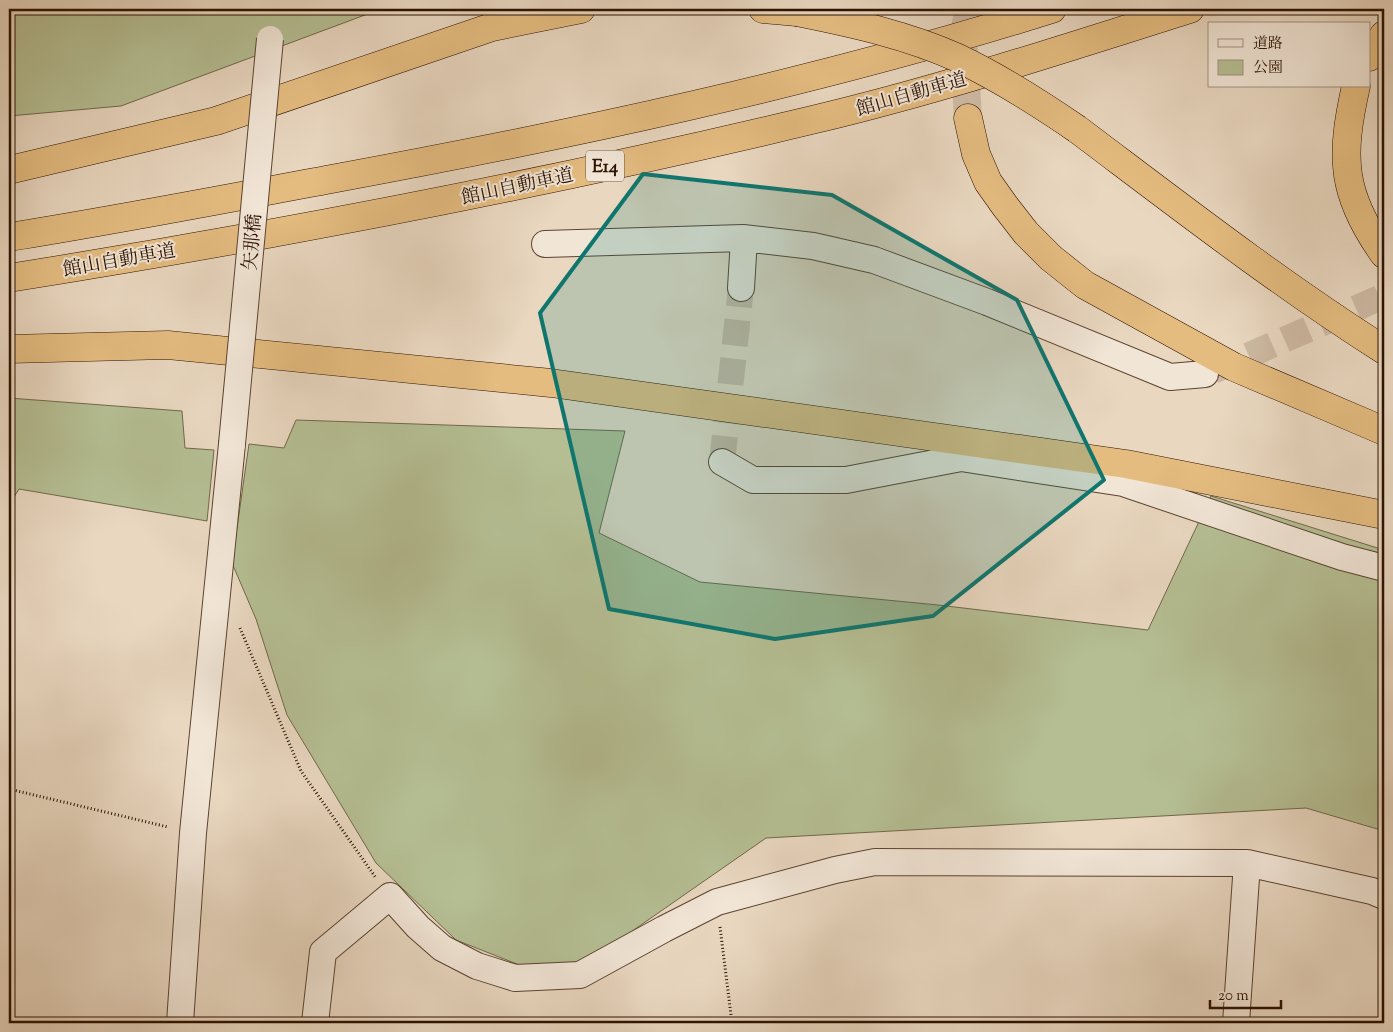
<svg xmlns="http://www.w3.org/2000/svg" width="1393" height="1032" font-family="'Sorts Mill Goudy','Noto Serif JP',serif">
  <rect width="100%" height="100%" fill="#e9d7c0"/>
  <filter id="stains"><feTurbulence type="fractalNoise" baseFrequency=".004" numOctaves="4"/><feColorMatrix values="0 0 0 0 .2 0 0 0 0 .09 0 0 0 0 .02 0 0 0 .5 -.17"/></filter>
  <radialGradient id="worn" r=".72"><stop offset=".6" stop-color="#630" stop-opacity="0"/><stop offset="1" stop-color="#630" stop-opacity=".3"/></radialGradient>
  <path fill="#b5be93" stroke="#71684a" d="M9,9H381L121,106L9,116Z
    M9,398L182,411L185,448L214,450L207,521L19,489L9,505Z
    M296,420L625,431L599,533L700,582L938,605L1148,630L1211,496L1384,550V831L1306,808L766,838L579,968L522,966L456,940L376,863L287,715L256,619L232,563L249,444L284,448Z"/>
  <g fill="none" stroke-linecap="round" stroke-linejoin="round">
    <path stroke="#cdb9a3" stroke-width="26" stroke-dasharray="26 13" stroke-linecap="butt" d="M1213,371L1384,296
      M722,462L741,288"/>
    <path stroke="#cdb9a3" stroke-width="28" stroke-dasharray="28 14" stroke-linecap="butt" d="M968,118L963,37L969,9"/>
    <defs>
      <path id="minor" d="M545,244L743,238L813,246L874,260L987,302L1170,377L1205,374
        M741,288L744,239
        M722,462L753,480H846L961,458L1123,483L1342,557L1384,568
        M180,1023L193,833L232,444
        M315,1023L323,952L390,896L418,927L442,948L477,966L515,978L580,975L664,929L717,902L835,870L875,862L1247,863L1372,891L1384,896
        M1236,1023L1247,863"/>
      <path id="motorway" d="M763,9L797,12
        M1369,57L1384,35
        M1356,86C1340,157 1341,194 1384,254
        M968,118L976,154L988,182L1005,206L1026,233L1051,258L1085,285L1234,367L1384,431
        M1077,129C1178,205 1277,282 1384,350
        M9,170L216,121L492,27L581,9
        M9,237C115,220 220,200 326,180C571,135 815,83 1052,9
        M9,278C279,235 549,183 816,119C942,89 1066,48 1190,9
        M9,349L168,345L551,383L1126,464L1384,515"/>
    </defs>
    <use href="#minor" stroke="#5c4330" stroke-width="28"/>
    <use href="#motorway" stroke="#2d1200" stroke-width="29"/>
    <path stroke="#2d1200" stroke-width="3" stroke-dasharray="1 2.5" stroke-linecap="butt" d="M240,628L301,771L376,878
      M9,789L168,827
      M720,927L732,1023"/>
    <use href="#minor" stroke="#f1e5d6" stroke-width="26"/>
    <use href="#motorway" stroke="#e4bc80" stroke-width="28"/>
    <defs>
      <path id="minor-bridge" d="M232,444L270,39"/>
      <path id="motorway-bridge" d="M797,12C852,23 907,35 958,58C1000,78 1039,103 1077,129"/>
    </defs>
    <use href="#minor-bridge" stroke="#5c4330" stroke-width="28" stroke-linecap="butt"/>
    <use href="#motorway-bridge" stroke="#2d1200" stroke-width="29" stroke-linecap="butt"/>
    <use href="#minor-bridge" stroke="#f1e5d6" stroke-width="26"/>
    <use href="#motorway-bridge" stroke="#e4bc80" stroke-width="28"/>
  </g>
  <path fill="#0f766e" fill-opacity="0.2" stroke="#0f766e" stroke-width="4" stroke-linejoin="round" d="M643,174L832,195L1017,300L1104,480L933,616L775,639L609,609L540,313Z"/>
  <g text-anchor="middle" stroke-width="4" stroke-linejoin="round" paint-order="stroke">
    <rect fill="#f1e5d6" stroke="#685140" stroke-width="1" x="586" y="150.5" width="38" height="31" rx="4"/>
    <g font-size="18" font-weight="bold" fill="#2d1200">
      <text x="605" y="172">E14</text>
    </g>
    <g font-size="19" fill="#2d1200" stroke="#f1e5d6">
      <text transform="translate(911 93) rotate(-16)" y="7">館山自動車道</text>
      <text transform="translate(517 185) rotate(-12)" y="7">館山自動車道</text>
      <text transform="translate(251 242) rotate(-85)" y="7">矢那橋</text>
      <text transform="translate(119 259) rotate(-10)" y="7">館山自動車道</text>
    </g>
  </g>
  <rect width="1393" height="1032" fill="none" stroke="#e9d7c0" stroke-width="30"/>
  <rect x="10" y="10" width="1373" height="1012" fill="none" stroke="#2d1200" stroke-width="2.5"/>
  <rect x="15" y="15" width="1363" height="1002" fill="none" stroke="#2d1200"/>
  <rect x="1208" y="22" width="162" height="65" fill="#f1e5d6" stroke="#a39180"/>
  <rect x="1218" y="39" width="25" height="8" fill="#f1e5d6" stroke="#a39180"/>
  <text x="1253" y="48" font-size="15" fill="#2d1200">道路</text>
  <rect x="1218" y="60" width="25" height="15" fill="#b5be93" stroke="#a39180"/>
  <text x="1253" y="72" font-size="15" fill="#2d1200">公園</text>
  <path d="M1210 1000v8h71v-8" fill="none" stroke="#2d1200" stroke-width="2.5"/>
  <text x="1218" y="1000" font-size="15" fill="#2d1200" stroke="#f1e5d6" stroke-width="4" paint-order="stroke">20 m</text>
  <rect width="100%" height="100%" filter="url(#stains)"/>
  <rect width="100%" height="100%" fill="url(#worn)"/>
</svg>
